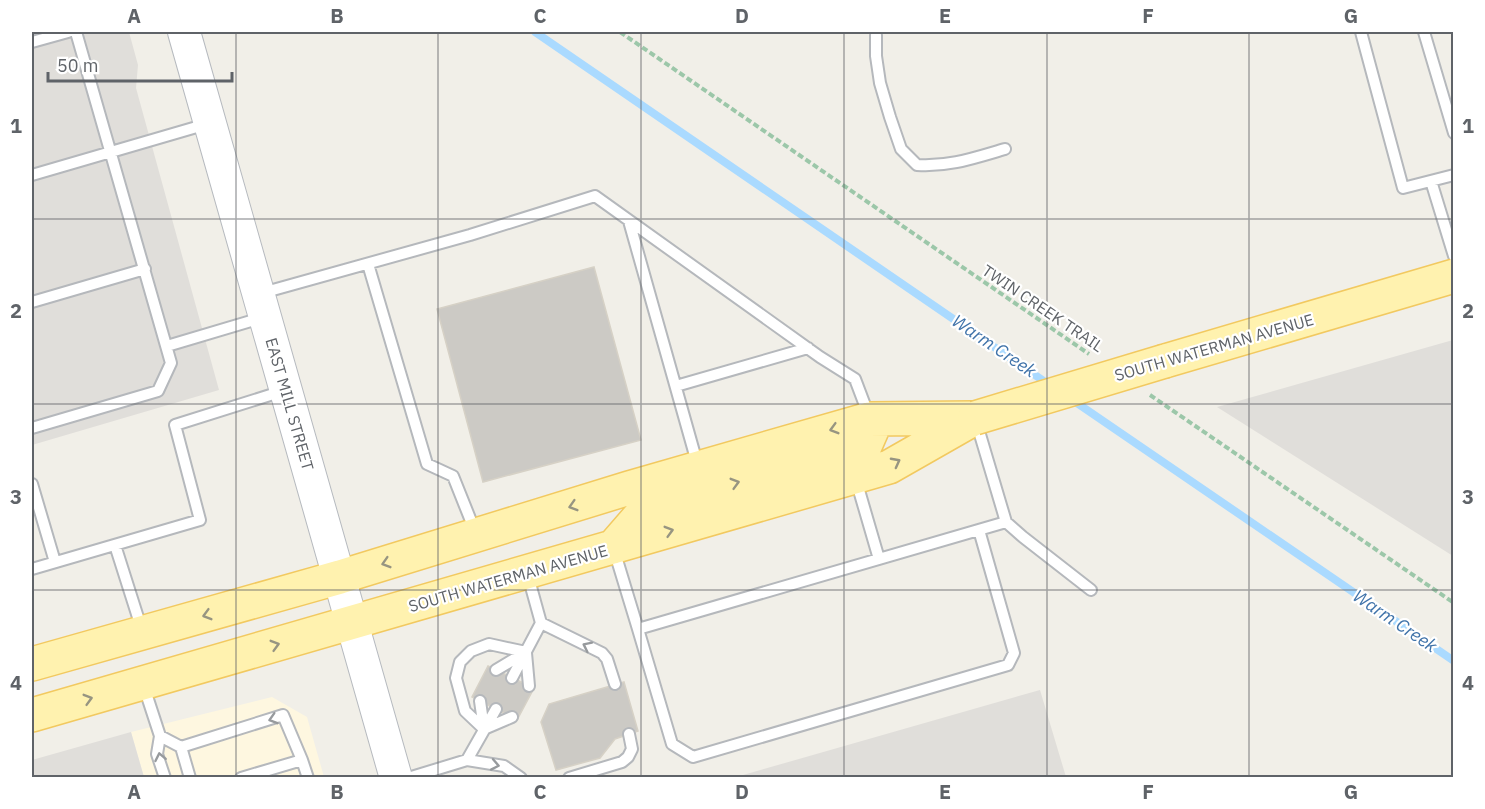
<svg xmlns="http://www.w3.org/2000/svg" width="1485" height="809" font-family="'IBM Plex Sans',sans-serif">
  <rect width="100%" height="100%" fill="#f1efe8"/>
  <path fill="#fef7e0" d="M272,697L307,717L324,777H144L131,732Z"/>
  <path fill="#e0deda" d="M32,32H129L138,65L136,88L219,390L32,445Z
    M1453,340V556L1217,407Z
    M1040,690L1066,777H736Z
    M131,732L144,777H32V760Z"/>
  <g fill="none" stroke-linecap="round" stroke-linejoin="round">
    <path stroke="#aadaff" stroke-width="8" d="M535,32L1051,386
      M1071,399L1454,661"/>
  </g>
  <path fill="#cccac5" stroke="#d6d1c6" stroke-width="1.5" d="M594,267L641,440L483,482L437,309Z
    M488,666L534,688L517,720L472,697Z
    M624,682L638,731L615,739L600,758L556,770L541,722L549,704Z"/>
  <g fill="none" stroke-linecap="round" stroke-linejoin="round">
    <defs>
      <path id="service" d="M1361,32L1403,188L1454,175
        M1424,32L1454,133
        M876,35V56L880,83L890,117L901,149L917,165C949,167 974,158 1005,149
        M32,42L68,32
        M32,175L207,124
        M1431,181L1454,256
        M629,221L698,466
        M368,264L427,464L453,476L475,531
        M262,293L470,235L595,196L820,357L855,379L869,416
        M32,302L145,269
        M167,346L261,318
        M676,386L808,348
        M32,428L158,391L171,363L76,32
        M856,480L879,559
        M32,484L55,562
        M1006,522L1023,537L1091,590
        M115,545L142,630
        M614,550L638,629L1006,522L976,421
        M32,569L200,520L175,425L283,391
        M541,623L602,653L607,659L615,684
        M638,629L672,744L693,757L1008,665L1014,653L979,530
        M526,653L529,686
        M496,670L526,652
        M512,678L541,623L528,576
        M144,687L160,736L181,747L190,778
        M480,701L484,729
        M484,729L465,711L456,678L460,662L471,651L489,644L526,652
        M484,729L512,717
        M160,736L157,754L165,778
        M181,747L283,715L302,760L308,778
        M467,760L496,709
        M241,778L302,760
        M408,778L467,760L504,766L521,778
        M569,778L622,762L628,757L632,749L629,734"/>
      <path id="secondary" d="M184,32L396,778"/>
      <path id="primary" d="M1165,361L1454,276
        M613,547L646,509L865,446L872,430L869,419
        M32,664L340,577L629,488L869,419L974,418
        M32,715L889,467L975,418"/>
    </defs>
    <use href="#service" stroke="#b5b8bc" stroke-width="14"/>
    <use href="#secondary" stroke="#b6babf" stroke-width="34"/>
    <use href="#primary" stroke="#f2c960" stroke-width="36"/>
    <path stroke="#9cc7a9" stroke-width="4" stroke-dasharray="6 3" stroke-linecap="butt" d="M620,32L1089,354
      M1150,395L1454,603"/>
    <use href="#service" stroke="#fff" stroke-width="10"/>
    <use href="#secondary" stroke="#fff" stroke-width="32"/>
    <use href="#primary" stroke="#fff2af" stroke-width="33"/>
    <defs>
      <path id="primary-bridge" d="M975,418L1165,361"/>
    </defs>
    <use href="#primary-bridge" stroke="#f2c960" stroke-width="36" stroke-linecap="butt"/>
    <use href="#primary-bridge" stroke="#fff2af" stroke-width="33"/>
  </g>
  <defs><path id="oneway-chevron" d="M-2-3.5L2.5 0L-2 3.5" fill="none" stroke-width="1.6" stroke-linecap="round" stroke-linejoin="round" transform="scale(1.5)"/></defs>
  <g stroke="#979581">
    <use href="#oneway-chevron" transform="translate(834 429) rotate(164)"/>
    <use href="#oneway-chevron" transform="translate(896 462) rotate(-28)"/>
    <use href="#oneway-chevron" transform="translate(735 483) rotate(-16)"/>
    <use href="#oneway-chevron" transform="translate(573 506) rotate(163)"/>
    <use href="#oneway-chevron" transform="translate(669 531) rotate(-16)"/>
    <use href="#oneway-chevron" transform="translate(386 563) rotate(163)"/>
    <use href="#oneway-chevron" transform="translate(207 615) rotate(164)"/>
    <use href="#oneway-chevron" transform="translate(275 645) rotate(-16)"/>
    <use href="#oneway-chevron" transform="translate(88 699) rotate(-16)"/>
  </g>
  <g stroke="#979a9d">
    <use href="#oneway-chevron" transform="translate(587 646) rotate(-154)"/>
    <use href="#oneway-chevron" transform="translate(273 719) rotate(163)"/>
    <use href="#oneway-chevron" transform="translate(160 757) rotate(-101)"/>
    <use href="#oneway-chevron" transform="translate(495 765) rotate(11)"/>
  </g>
  <path fill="none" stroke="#5f6368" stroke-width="1.5" stroke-opacity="0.55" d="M236,32V778M438,32V778M641,32V778M844,32V778M1047,32V778M1249,32V778M32,219H1454M32,404H1454M32,590H1454"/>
  <g text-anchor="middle" stroke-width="4.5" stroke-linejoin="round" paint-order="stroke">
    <g font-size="16" fill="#5f6368" stroke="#fff">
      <text transform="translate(1043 308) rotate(34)" y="6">TWIN CREEK TRAIL</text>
      <text transform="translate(1214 347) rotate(-16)" y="6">SOUTH WATERMAN AVENUE</text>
      <text transform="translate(290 404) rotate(74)" y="6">EAST MILL STREET</text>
      <text transform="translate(508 578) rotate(-16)" y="6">SOUTH WATERMAN AVENUE</text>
    </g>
    <g font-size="18" font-style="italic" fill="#4174aa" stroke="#fff">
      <text transform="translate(994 346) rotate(34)" y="6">Warm Creek</text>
      <text transform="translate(1395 621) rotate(34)" y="6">Warm Creek</text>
    </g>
  </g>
  <rect width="1485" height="809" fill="none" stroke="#ffffff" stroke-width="66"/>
  <path d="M48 72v9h184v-9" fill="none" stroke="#5f6368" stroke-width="3"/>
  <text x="57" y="72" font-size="18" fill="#5f6368" stroke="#ffffff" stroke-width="4.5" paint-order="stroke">50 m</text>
  <rect x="33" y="33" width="1419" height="743" fill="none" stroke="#5f6368" stroke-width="2"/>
  <g font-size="20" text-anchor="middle" font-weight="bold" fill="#5f6368">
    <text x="134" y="23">A</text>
    <text x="337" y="23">B</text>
    <text x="540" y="23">C</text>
    <text x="742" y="23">D</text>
    <text x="945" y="23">E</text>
    <text x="1148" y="23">F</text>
    <text x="1351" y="23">G</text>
    <text x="16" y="133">1</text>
    <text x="1468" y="133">1</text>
    <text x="16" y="318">2</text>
    <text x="1468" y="318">2</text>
    <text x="16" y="504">3</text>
    <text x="1468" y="504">3</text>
    <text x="16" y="690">4</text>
    <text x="1468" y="690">4</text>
    <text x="134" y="799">A</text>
    <text x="337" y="799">B</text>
    <text x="540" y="799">C</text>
    <text x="742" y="799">D</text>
    <text x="945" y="799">E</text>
    <text x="1148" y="799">F</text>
    <text x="1351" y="799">G</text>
  </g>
</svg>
